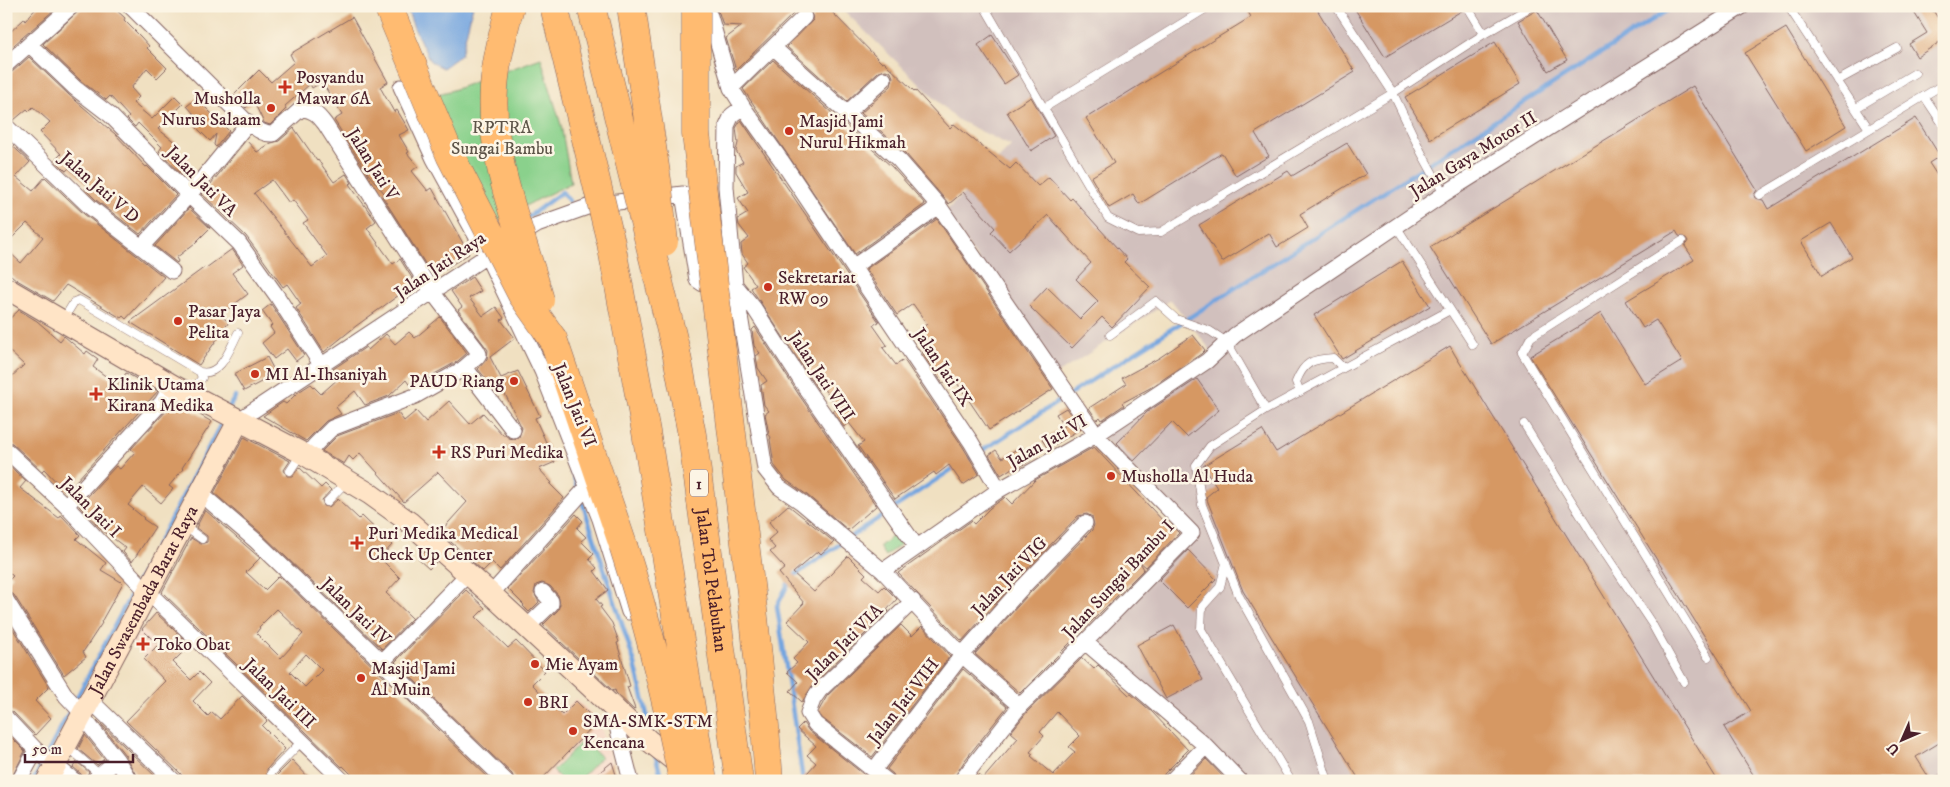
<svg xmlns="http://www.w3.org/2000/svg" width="1950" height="787" font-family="'IM FELL DW Pica',serif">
  <rect width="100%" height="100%" fill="#fcf5e5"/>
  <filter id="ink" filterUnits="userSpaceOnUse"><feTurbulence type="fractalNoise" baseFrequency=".02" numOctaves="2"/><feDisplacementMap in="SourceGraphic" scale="10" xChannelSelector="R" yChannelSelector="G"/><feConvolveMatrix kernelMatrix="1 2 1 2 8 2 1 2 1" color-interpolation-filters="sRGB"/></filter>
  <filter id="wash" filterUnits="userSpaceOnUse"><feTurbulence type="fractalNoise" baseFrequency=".0096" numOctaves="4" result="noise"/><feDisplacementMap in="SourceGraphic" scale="20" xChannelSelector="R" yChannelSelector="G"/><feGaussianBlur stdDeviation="1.12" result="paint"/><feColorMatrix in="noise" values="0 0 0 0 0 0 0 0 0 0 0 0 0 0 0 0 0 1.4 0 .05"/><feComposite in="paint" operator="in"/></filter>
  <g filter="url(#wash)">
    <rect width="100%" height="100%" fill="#f0e0c1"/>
    <path fill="#f5d3c2" d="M142,630L157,645L145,657L130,642Z
      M576,698L599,721L618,781H515L532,742Z"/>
    <path fill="#d1c0bd" d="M839,6H1944V781H1241L1085,646L1193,533L1099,433L1216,357L1171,300L1057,374L945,212L1011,146L956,119Z"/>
    <path fill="#8ad18c" stroke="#6a785c" d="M541,58L561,125L571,183L515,211L476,234L420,99L453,90Z
      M894,535L901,544L885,556L879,547Z
      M583,740L601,757L578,781H563L553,771Z"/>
    <path fill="#75a5df" stroke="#606285" d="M406,6H473L461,55L443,68L430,61L414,28Z"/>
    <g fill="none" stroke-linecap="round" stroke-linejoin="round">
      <path stroke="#75a5df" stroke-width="4.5" d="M524,220L562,192L569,201
        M228,409L235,397
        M567,455L578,490
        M966,461L1674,6
        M581,498L635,664L651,732
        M849,538L957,466
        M656,757L662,781
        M33,781L224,418
        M803,781L777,606L791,578L843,542"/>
    </g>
    <g id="blocks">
      <path fill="#d69863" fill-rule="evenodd" d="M38,6H50L54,10L6,52V36L24,19L25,21Z
        M84,6H112L125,18L124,20L141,37L149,46L147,48L167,68L157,78L147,68L131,88L139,97L133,103L152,119L175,96L183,104L158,129L180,146L175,153L189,165L186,169L193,175L188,181L159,151L162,147L138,123L135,127L127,119L129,117L110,96L106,100L81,81L43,44Z
        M716,6H826L882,63L884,62L914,91L915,90L950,128L954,124L1010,169L1016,163L1038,186L1049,177L1070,200L1072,198L1127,259L1124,262L1150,287L1113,326L1112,327L1102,317L1072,348L1029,306L1047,287L1080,319L1098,301L1076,279L1091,263L1048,215L1009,251L991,232L995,228L963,192L949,204L906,154L861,113L891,86L893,77L891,72L886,70L878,72L847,101L787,47L813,20L811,11L802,8L797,10L736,70L726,38L742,26L723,25L719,13L714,8Z
        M1245,6H1315L1355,72L1255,133L1269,156L1236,176L1222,153L1139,204L1133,194L1109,208L1091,177L1114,163L1086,118L1251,17Z
        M1353,6H1461L1463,10L1385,57Z
        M1910,6H1930L1944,27V39L1917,57L1909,44L1927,33Z
        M1537,10L1567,60L1548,71L1518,21Z
        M352,17L388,82L380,87L394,112L397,110L409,130L399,135L409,152L407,153L418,166L412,171L428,191L432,188L469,254L433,276L382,196L385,194L369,175L334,120L342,115L322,82L312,88L310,84L285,106L286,109L270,125L264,123L253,100L246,108L234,95L259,70L271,82L294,62L290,54Z
        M1786,28L1846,126L1806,151L1745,53Z
        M992,35L1018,75L1004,84L978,45Z
        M1495,42L1520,84L1430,139L1405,97Z
        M29,57L69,95L115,134L146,167L147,166L176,195L140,234L96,200L85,189L88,186L69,168L66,171L55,160L61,154L40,132L50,122L33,107L29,111L27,109L14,120L6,117V74L12,72Z
        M773,60L892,167L925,204L855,254L743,89Z
        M1693,86L1757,190L1754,195L1755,198L1763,200L1768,209L1916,118L1940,156L1929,163L1944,186V740L1916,757L1931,781H1757L1724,727L1751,711L1530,356L1601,313L1645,384L1682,361L1656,320L1643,328L1626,301L1694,260L1685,246L1688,241L1686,238L1679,236L1676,231L1491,344L1430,247ZM1831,223L1852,257L1822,276L1801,241Z
        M199,96L207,105L205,107L229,131L216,147L214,145L216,134L210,141L196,127L201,122L187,106Z
        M1031,97L1054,136L1031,151L1007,112Z
        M741,120L879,322L873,325L887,345L883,348L896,365L904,360L963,447L979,474L963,485L949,465L936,475L934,472L895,499L858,446L864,442L849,423L844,427L833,411L839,408L822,387L818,390L751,288L756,285L743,267L748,263L742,254L741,244L749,238L739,225L738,219L748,213L738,198L748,192L736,172V166L743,162L736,151L738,143L736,128Z
        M294,128L317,161L318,160L334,182L346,174L352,183L349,184L376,221L367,228L393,264L400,259L417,286L407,292L406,290L356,326L324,352L296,308L301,304L287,284L283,287L246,236L202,194L207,188L209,191L210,185L246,140L257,152L271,143L279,141ZM272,180L289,203L293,200L308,220L303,223L327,256L312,267L254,193Z
        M6,140L30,162L16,177L33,191L45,177L84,214L164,277L126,319L123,316L121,318L66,285L53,301L17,280L6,271V249L21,263L43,237L27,223L6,244Z
        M1347,143L1366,174L1300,214L1308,228L1277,247L1269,233L1222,262L1199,225L1288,171L1292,176Z
        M189,208L210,228L195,243L176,258L178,261L177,263L155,246Z
        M937,219L1053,389L989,430L953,377L943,384L922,352L926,350L914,333L927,324L913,304L897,315L866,269Z
        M232,249L243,265L232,273L248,294L220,315L229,322L199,365L130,322L205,267L206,268Z
        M1402,261L1430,306L1342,359L1314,315Z
        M472,277L481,291L469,298L483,316L496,307L504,318L501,320L515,338L490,357L501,378L518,371L540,416L535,418L555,462L539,469L552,483L550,484L564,498L500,570L492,562L483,571L440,532L467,502L438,472L404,502L360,453L353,460L349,456L344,464L322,451L337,436L398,413L404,421L416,411L426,422L449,401L470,424L483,413L503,435H505L509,438L514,439L519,437L522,428L501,386L494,389L478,369L487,359L488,350L458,310L462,307L451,291Z
        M271,304L304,355L296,361L287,349L274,359L262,343L274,333L270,327L272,325L262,311Z
        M19,310L37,321L60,341L64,336L85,354L87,351L98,359L93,367L118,385L126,373L158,391L66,492L44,469L42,471L12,443L6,441V382L24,365L6,348V322Z
        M440,317L467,353L458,361L411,387L406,380L389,396L365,405L355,391L336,407L341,414L326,421L306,441L263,416L283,402L286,404L297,393L311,384L321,394L340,377L333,369L366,347L368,350L386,334L395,344L409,332L415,338Z
        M755,327L799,395L877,507L876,506L848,530L807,495L786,480L774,465L770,439L771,438L769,434L765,414L769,411L764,405L761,385L767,381L758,368L756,356L760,353L754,346L752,330Z
        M1193,335L1205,350L1201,354L1150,388L1122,403L1124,405L1102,420L1100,417L1097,420L1089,408L1126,384L1122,378L1159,358Z
        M1450,346L1455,355L1718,781H1360L1243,591L1206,497L1217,488L1203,466L1262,430L1276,452Z
        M267,357L276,374L244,391L234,374Z
        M1197,379L1219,410L1187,437L1172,422L1134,461L1117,443L1147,412Z
        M174,400L212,422L182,468L183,469L169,486L173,489L161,503L143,487L128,505L144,518L143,519L155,527L132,562L123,552L126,548L102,530L79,506L116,466L120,469L135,452L131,449L169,408Z
        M1066,408L1081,430L1080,429L1048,449L1042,440L1064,426L1056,414Z
        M244,437L290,461L284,470L287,476H293L299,467L321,488L325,484L331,490L322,500L324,506L329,507L338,499L359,519L362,516L392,545L380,558L400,578L386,593L412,618L382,649L262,534L214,493Z
        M1022,446L1031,460L1013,471L1012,468L1001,475L989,455L996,450L1002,458Z
        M1094,447L1165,523L1167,521L1179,533L1146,567L1139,561L1144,569L1020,693L975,654L1026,597L1092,530L1094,525L1092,517L1087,514L1078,516L1012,585L962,641L898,573L971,521L974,524L990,508L1004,498L1005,497L1012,504L1035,480Z
        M6,463L26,481L20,488L59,518L61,515L80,535L76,539L106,563L101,570L123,583L101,622L102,623L83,652L86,657L64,675L14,595L6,591V583L13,576L6,570Z
        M788,505L834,542L821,554L818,551L793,573L814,592L848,556L866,574L863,577L879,591L884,586L897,599L887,610L889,611L814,683L802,702L790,691L798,682L787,672L797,663L793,659L809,642L787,621L804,603L779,573L785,568L770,552L775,548L768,540L777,532L769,522Z
        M205,510L260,558L246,572L265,590L279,576L492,781H358L343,766L342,767L162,592L191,538L201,544L207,542V536L196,528ZM277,609L303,634L281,658L256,633L260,628L259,627ZM306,654L322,670L305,687L290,672Z
        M576,514L583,521L577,528L586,537L581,541L594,554L589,559L597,568L594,571L608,590L596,599L602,606L600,607L612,623L619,642L617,643L630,686L627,687L635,709L634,710L616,693L615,690L613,691L543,625L558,610L560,604L558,595L550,586L542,583L536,585L534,593L539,602L529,612L523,606L524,605L508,589Z
        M1188,550L1216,579L1187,608L1159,580Z
        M425,552L436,562L429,569L418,559Z
        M466,590L485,608L476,617L508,648L516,641L545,671L532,684L562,715L576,701L597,722L540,781H515L512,774L395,662Z
        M156,613L190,645L173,662L191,680L199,672L210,683L193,701L208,716L212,712L220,719L242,696L267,721L262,726L285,749L267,769V777L270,779L275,777L292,760L312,781H183L181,774L126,721L165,681L144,659L158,645L142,629Z
        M6,618L49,687L35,701L51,718L35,735L13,712L6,709Z
        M901,625L912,636L922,626L950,656L872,757L822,718L818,712L827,696Z
        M1174,625L1203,680L1166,699L1137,645Z
        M1082,658L1094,669L1098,665L1129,695L1131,694L1151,711L1188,750L1164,774L1162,781H973L979,774L983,779L1018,738L1011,732L1027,712ZM1057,712L1080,736L1069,747L1075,752L1053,775L1031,756L1033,754L1030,752L1044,736L1040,732Z
        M963,669L1007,707L965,760L952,781H896L893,774L887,769Z
        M97,720L160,781H139L125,755Z
        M803,723L809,731L872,781H800L816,763L807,755L816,746L797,729Z
        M9,735L25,751L10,781H6V738Z
        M85,735L104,759L97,765L78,749Z
        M1206,759L1227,781H1185Z
        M77,762L89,772L84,779L81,774L73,767Z
        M612,762L618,781H589Z"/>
    </g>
  </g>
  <g filter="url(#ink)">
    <use href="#blocks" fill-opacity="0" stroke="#846360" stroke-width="1"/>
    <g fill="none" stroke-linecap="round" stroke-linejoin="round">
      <defs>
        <path id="lane" d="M984,6L1108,218L1138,233L1161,232L1393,93L1484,34L1532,6
          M1336,6L1393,93L1421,152L1444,194
          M1467,6L1484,34
          M1788,6L1869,129
          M1837,81L1897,48
          M1924,96L1944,126
          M1044,108L1210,6
          M1856,108L1915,73
          M1760,195L1944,84
          M1396,226L1473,345
          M1682,241L1531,337L1522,353L1708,657
          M63,320L74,302L79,300L200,372C221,377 230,348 238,333
          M1110,335L1156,301L1176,319L1210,331L1227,342L1266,410
          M1300,392L1296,382C1304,362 1312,359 1333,358L1343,368
          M190,394L202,378L200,372
          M1524,424L1592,534L1652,624L1684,682
          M290,471L301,454
          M327,502L346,482
          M184,526L202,539
          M1226,563L1220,587L1202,607L1201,629L1291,781
          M67,746L100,775
          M271,773L302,741
          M1328,781L1309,721L1239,596L1202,505L1196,465L1210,446L1266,410L1450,310
          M1937,781L1944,777"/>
        <path id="street" d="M130,6L248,123C256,128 263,135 273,134L301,109C313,109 318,115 325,124L433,293L477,350L479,354L477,357L463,369
          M710,16L731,88L743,107
          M30,45L75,88L110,115L189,195L239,243L277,296L322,366
          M773,47L899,160L939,206L1096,435L1192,533L1085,642L1020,706L961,781
          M6,65L72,6
          M401,87L434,159L487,256L542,371L600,519L629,612
          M731,88L804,17
          M847,113L884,79
          M6,126L90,207L172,271
          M516,238L537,225L593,205L683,194L697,280L703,284L719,285
          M141,247L189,195L248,123
          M853,267L939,206
          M735,285L754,308L807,390L916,546
          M239,420L494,251
          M6,450L66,506L144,588L343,781
          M307,456L315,445L332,428L415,396L463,369L467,370L513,430
          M999,490L971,442L781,160L743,107L732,115L727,126L726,187L735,285L765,469L779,487L801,502L883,571L962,655L1020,706
          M200,493L256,541L506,781
          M66,506L162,402L172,385
          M883,571L999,490L1096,435L1207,361L1235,335L1444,194L1743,6
          M491,594L587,487
          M6,600L66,696L83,714
          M527,627L551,604V601L543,592
          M1085,642L1206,746L1240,781
          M382,662L468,574
          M90,700L174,781
          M612,707L631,781
          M82,716L117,760L130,781
          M6,718L36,750L75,781
          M874,770L962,655L1019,591L1085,523
          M19,781L36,750
          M93,781L117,760
          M887,781L815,724L808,713L813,700L820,690L913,601
          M1171,781L1206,746"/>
        <g id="secondary">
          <path d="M6,288L172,385L302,453L370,494L409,522L491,594L648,740L685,769"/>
          <path id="s1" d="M47,781L239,420"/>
        </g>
        <g id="highway">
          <path d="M553,339L623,545"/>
          <path id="s2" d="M676,351L692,435L739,781"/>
        </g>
      </defs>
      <use href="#lane" stroke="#846360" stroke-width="9"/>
      <use href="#street" stroke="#846360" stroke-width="17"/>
      <use href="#secondary" stroke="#846360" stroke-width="23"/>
      <use href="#highway" stroke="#846360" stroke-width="29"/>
      <use href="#lane" stroke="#fff" stroke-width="8"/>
      <use href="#street" stroke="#fff" stroke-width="15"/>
      <use href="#secondary" stroke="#ffe4c6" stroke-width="21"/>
      <use href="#highway" stroke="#ffbb71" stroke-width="28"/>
      <defs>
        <path id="highway-bridge" d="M388,6L450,155L522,295L553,339
          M510,6C503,34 496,60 494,88C489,162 521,230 540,300
          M554,6L611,243L646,432L703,781
          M591,6L676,351
          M631,6L658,187L664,242
          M696,6V134L754,618L765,726L769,781
          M623,545C648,623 667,702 683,781"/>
      </defs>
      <use href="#highway-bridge" stroke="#846360" stroke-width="29" stroke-linecap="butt"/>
      <use href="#highway-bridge" stroke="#ffbb71" stroke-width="28"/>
    </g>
  </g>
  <g fill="#c8321e" stroke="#fcf5e5" stroke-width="2">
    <path d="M282.5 79.5h5v5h5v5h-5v5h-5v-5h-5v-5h5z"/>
    <circle cx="271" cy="108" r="5"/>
    <circle cx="789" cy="131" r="5"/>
    <circle cx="768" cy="287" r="5"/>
    <circle cx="178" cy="321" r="5"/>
    <circle cx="255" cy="374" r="5"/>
    <circle cx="514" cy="381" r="5"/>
    <path d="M93.5 386.5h5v5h5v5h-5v5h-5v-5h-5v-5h5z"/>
    <path d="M436.5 444.5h5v5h5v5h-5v5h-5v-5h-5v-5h5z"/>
    <circle cx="1111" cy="476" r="5"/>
    <path d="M354.5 535.5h5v5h5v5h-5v5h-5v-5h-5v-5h5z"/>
    <path d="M140.5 636.5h5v5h5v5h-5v5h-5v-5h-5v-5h5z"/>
    <circle cx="535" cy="664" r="5"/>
    <circle cx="361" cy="678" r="5"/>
    <circle cx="528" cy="702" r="5"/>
    <circle cx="573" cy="731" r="5"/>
  </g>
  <g text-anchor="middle" stroke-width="5" stroke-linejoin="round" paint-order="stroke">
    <rect fill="#fcf5e5" stroke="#7f5f63" stroke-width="1" x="690" y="469.5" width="18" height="27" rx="4"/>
    <g font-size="16" font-weight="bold" fill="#4a1f2b">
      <text x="699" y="489">1</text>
    </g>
    <g font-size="18" fill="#4a1f2b" stroke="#fcf5e5" text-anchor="start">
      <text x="296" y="83">Posyandu<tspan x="296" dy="21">Mawar 6A</tspan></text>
      <text x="261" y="104" text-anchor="end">Musholla<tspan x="261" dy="21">Nurus Salaam</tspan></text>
      <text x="799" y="127">Masjid Jami<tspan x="799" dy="21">Nurul Hikmah</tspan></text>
      <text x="778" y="283">Sekretariat<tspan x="778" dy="21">RW 09</tspan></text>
      <text x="188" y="317">Pasar Jaya<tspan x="188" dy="21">Pelita</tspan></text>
      <text x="265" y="380">MI Al-Ihsaniyah</text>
      <text x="504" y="387" text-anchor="end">PAUD Riang</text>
      <text x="107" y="390">Klinik Utama<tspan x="107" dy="21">Kirana Medika</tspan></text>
      <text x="450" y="458">RS Puri Medika</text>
      <text x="1121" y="482">Musholla Al Huda</text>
      <text x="368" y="539">Puri Medika Medical<tspan x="368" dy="21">Check Up Center</tspan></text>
      <text x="154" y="650">Toko Obat</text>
      <text x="545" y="670">Mie Ayam</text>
      <text x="371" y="674">Masjid Jami<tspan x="371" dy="21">Al Muin</tspan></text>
      <text x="538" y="708">BRI</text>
      <text x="583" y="727">SMA-SMK-STM<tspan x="583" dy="21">Kencana</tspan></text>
    </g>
    <g font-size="18" fill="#5d5448" stroke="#fcf5e5">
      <text x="502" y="133">RPTRA<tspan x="502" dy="21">Sungai Bambu</tspan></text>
    </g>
    <g font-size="18" fill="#4a1f2b" stroke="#fcf5e5">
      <text transform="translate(1473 154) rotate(-32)" y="6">Jalan Gaya Motor II</text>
      <text transform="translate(373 164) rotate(58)" y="6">Jalan Jati V</text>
      <text transform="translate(202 181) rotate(45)" y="6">Jalan Jati VA</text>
      <text transform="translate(100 187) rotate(41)" y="6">Jalan Jati V D</text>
      <text transform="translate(440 265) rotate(-34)" y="6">Jalan Jati Raya</text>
      <text transform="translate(943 367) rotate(56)" y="6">Jalan Jati IX</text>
      <text transform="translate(822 376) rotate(56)" y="6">Jalan Jati VIII</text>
      <text transform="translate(575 405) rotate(68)" y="6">Jalan Jati VI</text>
      <text transform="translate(1047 441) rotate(-30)" y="6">Jalan Jati VI</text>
      <text transform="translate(91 507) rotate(45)" y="6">Jalan Jati I</text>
      <text transform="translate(1009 576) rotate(-47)" y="6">Jalan Jati VIG</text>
      <text transform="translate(1118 579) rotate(-47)" y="6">Jalan Sungai Bambu I</text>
      <text dy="6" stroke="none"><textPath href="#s2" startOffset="232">Jalan Tol Pelabuhan</textPath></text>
      <text dy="6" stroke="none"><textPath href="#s1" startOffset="205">Jalan Swasembada Barat Raya</textPath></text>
      <text transform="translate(356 611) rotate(44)" y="6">Jalan Jati IV</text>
      <text transform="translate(844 642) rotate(-45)" y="6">Jalan Jati VIA</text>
      <text transform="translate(280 693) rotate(44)" y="6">Jalan Jati III</text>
      <text transform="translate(903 701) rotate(-52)" y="6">Jalan Jati VIH</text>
    </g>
  </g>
  <rect width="1950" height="787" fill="none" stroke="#fcf5e5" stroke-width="25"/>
  <g transform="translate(1902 740) rotate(225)" stroke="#fcf5e5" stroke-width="4" paint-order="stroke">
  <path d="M0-4L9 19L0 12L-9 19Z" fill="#4a1f2b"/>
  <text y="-8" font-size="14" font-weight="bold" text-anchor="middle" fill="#4a1f2b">U</text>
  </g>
  <path d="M25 754v8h108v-8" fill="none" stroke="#4a1f2b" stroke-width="2.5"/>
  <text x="32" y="754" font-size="15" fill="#4a1f2b" stroke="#fcf5e5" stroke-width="4" paint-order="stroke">50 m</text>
</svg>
